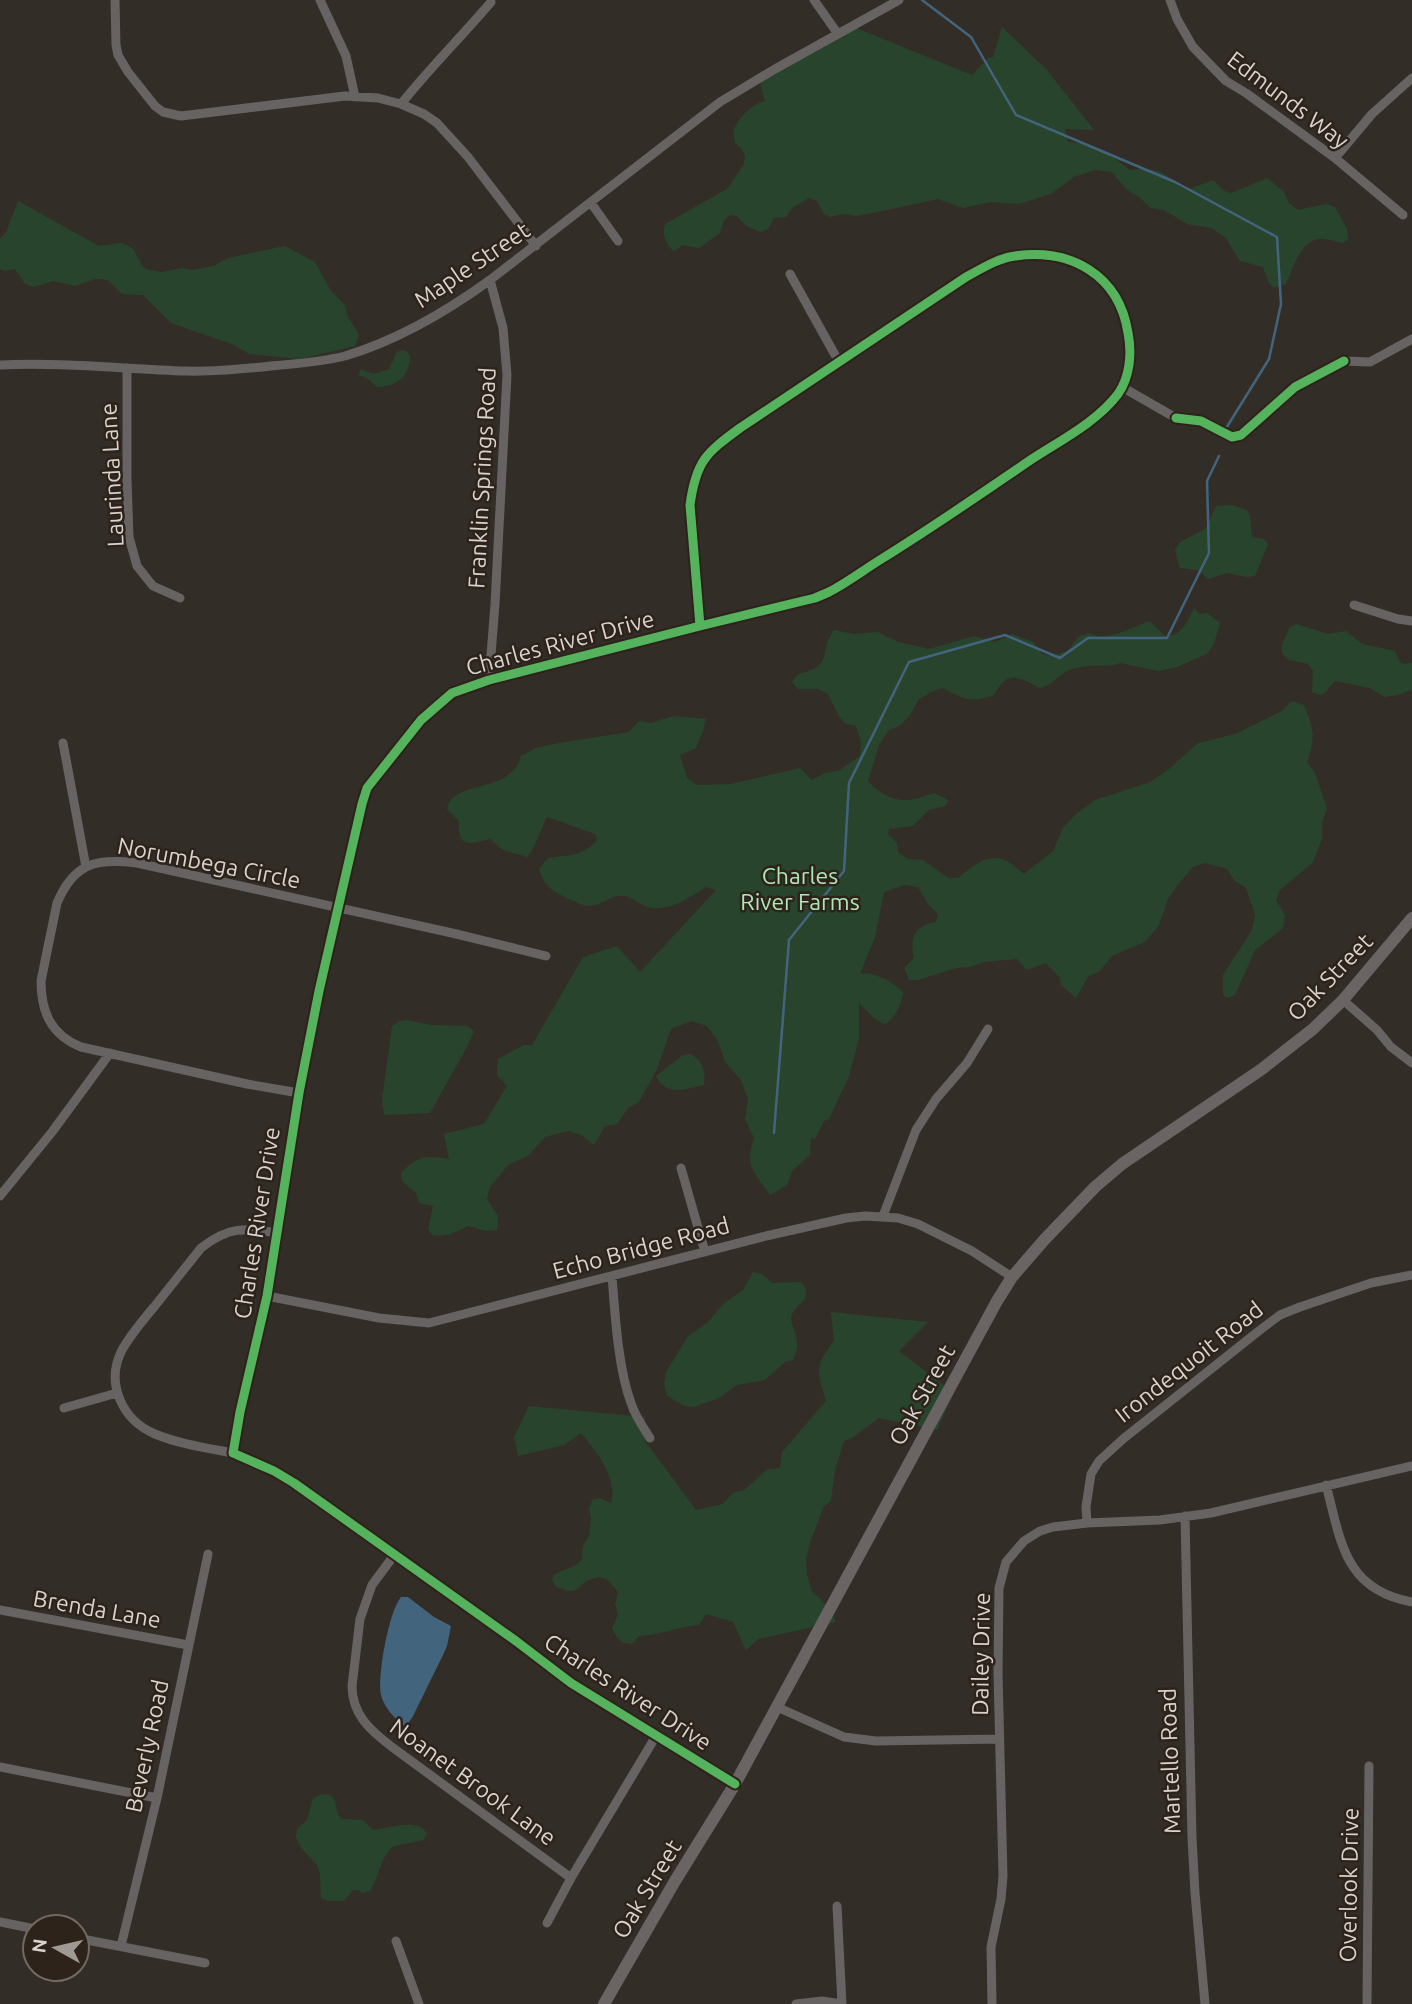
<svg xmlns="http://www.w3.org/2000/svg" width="1412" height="2004" font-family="Ubuntu,sans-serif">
  <rect width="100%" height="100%" fill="#332d28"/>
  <path fill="#29442d" d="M1002,27L1046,69L1094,130L1065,129L1068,142C1101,144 1105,151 1130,170C1141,169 1154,168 1164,174C1172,178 1177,185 1187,190L1213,180L1224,191L1231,193L1267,178L1284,192L1289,203L1298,210L1326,204L1335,207L1347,229L1348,240L1342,243C1335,241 1326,238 1319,239C1299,242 1293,269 1286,284L1274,288L1269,283L1263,267L1240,261L1225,237L1211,228L1187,224L1164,210L1151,208L1139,197L1127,190L1112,172L1095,170L1074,177L1051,194L1019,204L991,202L963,208L938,199L873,213L856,216L843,214L831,217L824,214L817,201L809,198L792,208L786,217L774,218L768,229L761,232L746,226L737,216L730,215L724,220L720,233L699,248L683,245L674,251C665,245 662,233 665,224L727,189L744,164L745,156L741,148L735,143C735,138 733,134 734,130C738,118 753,103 765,101L760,83L817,47L856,28L972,75L988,58L993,57Z
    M18,201L99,246L120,243L127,245L134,250L143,267L149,270L162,272L182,268L192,270L213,266L228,258L285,246L315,262L331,291L345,305L347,315L359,335L355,346L300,359L249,354L234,345L171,323L143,295L122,294L108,280L95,279L75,286L53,281L34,287L25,284L15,269L4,271L0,269V239L6,232Z
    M402,350L406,351L410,356C409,378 397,386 377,387L367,378L358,375L361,369L373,374L389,369L397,352Z
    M1232,505L1247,510L1250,516L1252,537L1264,539L1268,544L1255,576L1246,577L1227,573L1208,579L1198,570L1180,568L1175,550L1180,542L1205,529L1216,506Z
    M1194,608L1200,614L1207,613L1220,623L1214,644L1207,654L1177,667L1158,671L1120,663L1115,665C1098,666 1079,664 1064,673C1055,678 1051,686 1040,688C1018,677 1008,669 994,695C972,703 964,700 943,688L933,691L919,699L909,717L899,726L889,730L879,745L868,781C873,787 876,789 882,793C902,805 913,800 934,793L947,799L948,802L945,806L929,810L913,826L889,829L888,834L897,843L898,852L908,859L923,860L948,878H958C972,867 986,853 1005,860C1012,863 1018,870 1024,874L1053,851L1063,828L1076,814L1095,800L1150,782L1169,769L1198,743L1235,734L1282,711L1291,701L1304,705C1314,729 1316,737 1307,762L1315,773L1327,808L1322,824V839L1313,862L1280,890L1276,900L1285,915L1283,928L1255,950L1235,995L1227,998L1223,994V975L1252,930L1255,915L1246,888L1234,880L1227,869L1205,863L1193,867L1178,884L1168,899L1159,925L1145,942L1112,956L1100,971L1088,977L1076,998L1061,985L1060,978L1046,963L1027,970L1017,959L984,962L970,967L956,968L918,980H909L904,968L914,958C909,938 915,925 936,922L938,914L928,904L918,887L905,885L884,892L875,937L860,974C871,970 896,983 903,993C902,1004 895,1018 885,1024L875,1019L859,1003V1038L849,1076L829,1119L824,1121L815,1139L811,1138L810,1155L792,1171L787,1185L770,1195C754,1171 744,1167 754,1138L745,1119L748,1099L741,1080L725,1062L718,1041L707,1026L691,1021L671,1029L657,1069L639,1102L629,1107L617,1124L605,1126L594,1145L581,1135L568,1131L545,1137L529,1155L508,1165L490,1187L487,1199L498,1216L497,1230L486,1231L468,1226C456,1232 446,1238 432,1235L428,1229L433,1206L419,1203L416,1193L402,1181L401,1173C417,1156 427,1155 449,1159L444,1134L484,1124L507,1086L497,1075L498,1059L524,1045H532L583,957L617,946L640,972L716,890L706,887C689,898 667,914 645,906C635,902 632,895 620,896C608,896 601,906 589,906C582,906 555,893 550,888C544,882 541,876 539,869L548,858C568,855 583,857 597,840L595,834L547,817C540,830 536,847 527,857L503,850L490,839C468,844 458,849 459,821L447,809C452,779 511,795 521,756L536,748L559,743L629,732L639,721L651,723L673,716L706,719L703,731L696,748L680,755L687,778L697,785L731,784L800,768L812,780L825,773L838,771L860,756L861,741L856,726L845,723L840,718L828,694L818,689H798L792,682L798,674C836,665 817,654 834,630L854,634L878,632L898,642L929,649L974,636L995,642L1012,634L1033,642L1042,654L1052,656L1067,651L1079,636L1090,633C1105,643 1134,627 1149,621L1165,636C1182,637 1187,621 1194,608Z
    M1297,624L1328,634L1346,631L1362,644L1395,651L1400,662L1405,664L1412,663V690L1398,695L1384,697L1370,688L1335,681L1325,693L1319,695L1312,692L1313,671L1308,664L1289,660L1282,653V644L1290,627Z
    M407,1020L431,1025L467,1026L474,1031L467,1047L430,1113L384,1115L382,1100L392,1026L400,1021Z
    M690,1054C703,1060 706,1072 704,1085C687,1089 666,1097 656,1076L683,1055Z
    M753,1272L762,1274L772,1283L801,1282L806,1289L805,1299C780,1323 796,1318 797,1344C798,1349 795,1355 793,1360L785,1362L765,1380L737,1385L719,1398L694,1407L685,1406L667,1396L664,1384L666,1372L688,1336L707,1323L723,1304L743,1290Z
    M831,1312L928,1322L899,1351L954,1393L937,1430L879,1418L852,1438L844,1441L835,1470L831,1501L824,1506L811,1540L806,1558L807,1575L812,1591L827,1606L836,1622L758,1639L746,1650L733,1622L706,1614L699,1625C678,1627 660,1635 639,1636L632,1644C620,1644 618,1639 612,1629L618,1614L615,1604L618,1592C608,1579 603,1572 585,1582C580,1585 578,1591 571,1591C566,1591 560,1588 555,1586L552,1579L555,1574L576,1565L582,1559L583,1546L589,1536L591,1519L589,1508L593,1499L600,1498L611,1503C618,1477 596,1451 581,1433L564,1445L518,1456L514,1437L529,1406L645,1417V1441L696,1510L723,1504L733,1493L744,1490L768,1469L780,1468L782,1452L826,1401C817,1372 814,1366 834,1341Z
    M322,1794L331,1795C338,1802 334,1813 342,1819L363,1820L373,1830C388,1828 420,1817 427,1834L423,1840C414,1843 404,1843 395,1846C382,1851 378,1880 370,1891L362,1893L358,1890H353L344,1901H328L321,1898L320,1874L317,1865L301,1848L296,1837L297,1829L307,1820L313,1798Z"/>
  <path fill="#42657d" d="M401,1597H408L434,1617L451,1626L447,1646L443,1655L413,1716L407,1725L404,1726C395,1719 384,1707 381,1695C377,1676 389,1611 401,1597Z"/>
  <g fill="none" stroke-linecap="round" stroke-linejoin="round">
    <path stroke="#42657d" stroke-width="2.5" d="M922,0L971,37L1016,115L1175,182L1277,237L1281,304L1269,359L1225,430
      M774,1133L789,940L844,871L849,783L909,662L1005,635L1060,658L1088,638H1167L1209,553L1207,481L1219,456"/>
    <path stroke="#676363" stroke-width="9" d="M115,0L116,45L118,55L128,72L155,106L163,112L181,116L345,96L378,98L401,104L424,114L437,123L468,157L536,246
      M320,0L346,56L355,97
      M814,0L838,34
      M1170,0L1177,19L1193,47L1226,81L1246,93L1335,158L1403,215
      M401,104C430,68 462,36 491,2
      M1335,158L1372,114L1412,78
      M591,203L618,241
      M790,274L839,362
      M1344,361L1370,362L1412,339
      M0,365C62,362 124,369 186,371C215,372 243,369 271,366C296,364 321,362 345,356C398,340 446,312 490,280L720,102L775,69L899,0
      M127,368V479L129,537L137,566L153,586L180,598
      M1122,387L1176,418
      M1354,605L1398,619L1412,621
      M700,626L815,598L829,592C848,582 865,569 883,558C933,527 981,494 1029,461C1059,441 1096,423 1118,394C1130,377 1132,353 1128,333C1119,275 1071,248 1015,256C998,258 981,269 966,277L740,428C706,453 696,461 690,505L700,626L489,680L452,693L421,720L367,788L362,804L319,991L299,1093L267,1296L240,1412L233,1453L274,1471L294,1483L516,1641L571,1683L735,1784
      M489,680L495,604L507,375L503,328L490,280
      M63,743L86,867
      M1343,1000L1377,1030L1391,1047L1412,1063
      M299,1093L247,1084L81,1047C51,1035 41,1012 41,981L57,903C74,863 96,858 137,863L452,933L546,956
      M681,1168L705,1252
      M0,1196L52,1132L110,1053
      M883,1216L916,1130L936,1099L967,1063L988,1029
      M612,1276C615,1314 618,1368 631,1403C635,1416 643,1427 650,1438
      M267,1296L379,1318L429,1323L766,1236L846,1218L865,1216L898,1218L918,1224L972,1251L1012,1277
      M64,1408L117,1393
      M233,1453C207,1448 179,1444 155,1434C122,1420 105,1383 122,1350C131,1334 143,1320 154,1307C170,1287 185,1268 201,1248C229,1226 244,1228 278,1233
      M1326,1485C1341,1541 1344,1590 1412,1602
      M1185,1516L1192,1838L1195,1893L1205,2004
      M1087,1523L1086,1507L1091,1474L1099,1461L1123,1439L1260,1330L1280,1315L1300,1307L1371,1283L1412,1275
      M395,1554L372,1585L360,1619L352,1686C352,1715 371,1731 392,1747L571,1878
      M0,1610L188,1645
      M777,1707L844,1737L876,1741L999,1739
      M0,1767L157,1798
      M0,1922L35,1929
      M547,1923L571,1878L656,1736
      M77,1938L205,1963
      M396,1941L419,2004
      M121,1946L157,1798L208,1554
      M796,2004L822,2001L842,2004L837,1906
      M992,2004L991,1947L1001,1899L1003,1876L998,1673L999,1588L1006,1562L1024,1541L1040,1531L1053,1527L1087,1523L1160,1520L1211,1513L1412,1466
      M1367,2004L1369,1766"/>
    <path stroke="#6a6564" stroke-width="12" d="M604,2004L675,1881L735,1784L997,1301L1012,1277L1045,1239L1095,1187L1122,1164L1262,1069L1313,1029L1343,1000L1412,918"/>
    <defs>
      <path id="cycleway" d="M1176,418L1201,421L1232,437L1241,435L1295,387L1344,361
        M700,626L815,598L829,592C848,582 865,569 883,558C933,527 981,494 1029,461C1059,441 1096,423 1118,394C1130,377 1132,353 1128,333C1119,275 1071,248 1015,256C998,258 981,269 966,277L740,428C706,453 696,461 690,505L700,626L489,680L452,693L421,720L367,788L362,804L319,991L299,1093L267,1296L240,1412L233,1453L274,1471L294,1483L516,1641L571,1683L735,1784"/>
    </defs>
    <use href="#cycleway" stroke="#2d231b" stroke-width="13"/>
    <use href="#cycleway" stroke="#56b35d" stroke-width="9"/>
  </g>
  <g text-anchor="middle" stroke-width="5" stroke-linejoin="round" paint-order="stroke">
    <g font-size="23" fill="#d9d3cd" stroke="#2d231b">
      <text transform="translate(1288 100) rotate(37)" y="8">Edmunds Way</text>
      <text transform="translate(472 265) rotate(-34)" y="8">Maple Street</text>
      <text transform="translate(112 475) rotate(-93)" y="8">Laurinda Lane</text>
      <text transform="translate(482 478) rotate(-87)" y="8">Franklin Springs Road</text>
      <text transform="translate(560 643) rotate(-15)" y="8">Charles River Drive</text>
      <text transform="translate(209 863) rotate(11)" y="8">Norumbega Circle</text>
      <text transform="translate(1330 977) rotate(-46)" y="8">Oak Street</text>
      <text transform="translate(257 1223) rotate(-81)" y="8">Charles River Drive</text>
      <text transform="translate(641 1248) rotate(-15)" y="8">Echo Bridge Road</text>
      <text transform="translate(1189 1362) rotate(-38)" y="8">Irondequoit Road</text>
      <text transform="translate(922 1395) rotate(-61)" y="8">Oak Street</text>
      <text transform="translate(97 1609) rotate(10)" y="8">Brenda Lane</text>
      <text transform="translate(981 1654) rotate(-89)" y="8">Dailey Drive</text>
      <text transform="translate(628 1692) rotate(33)" y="8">Charles River Drive</text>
      <text transform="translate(147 1746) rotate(-78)" y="8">Beverly Road</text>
      <text transform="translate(1170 1761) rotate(-92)" y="8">Martello Road</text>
      <text transform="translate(473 1782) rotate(36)" y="8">Noanet Brook Lane</text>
      <text transform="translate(1349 1885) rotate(-89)" y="8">Overlook Drive</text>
      <text transform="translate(647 1889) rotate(-59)" y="8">Oak Street</text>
    </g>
    <g font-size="23" fill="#ace7b6" stroke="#2d231b">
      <text x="800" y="884">Charles<tspan x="800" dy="26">River Farms</tspan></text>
    </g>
  </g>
  <g transform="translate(56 1948) rotate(278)"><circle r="33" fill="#2d231b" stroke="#726962" stroke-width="2"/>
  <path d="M0-5L12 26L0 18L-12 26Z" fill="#9f9993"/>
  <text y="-10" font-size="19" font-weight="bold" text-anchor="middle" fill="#d9d3cd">N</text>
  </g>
</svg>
